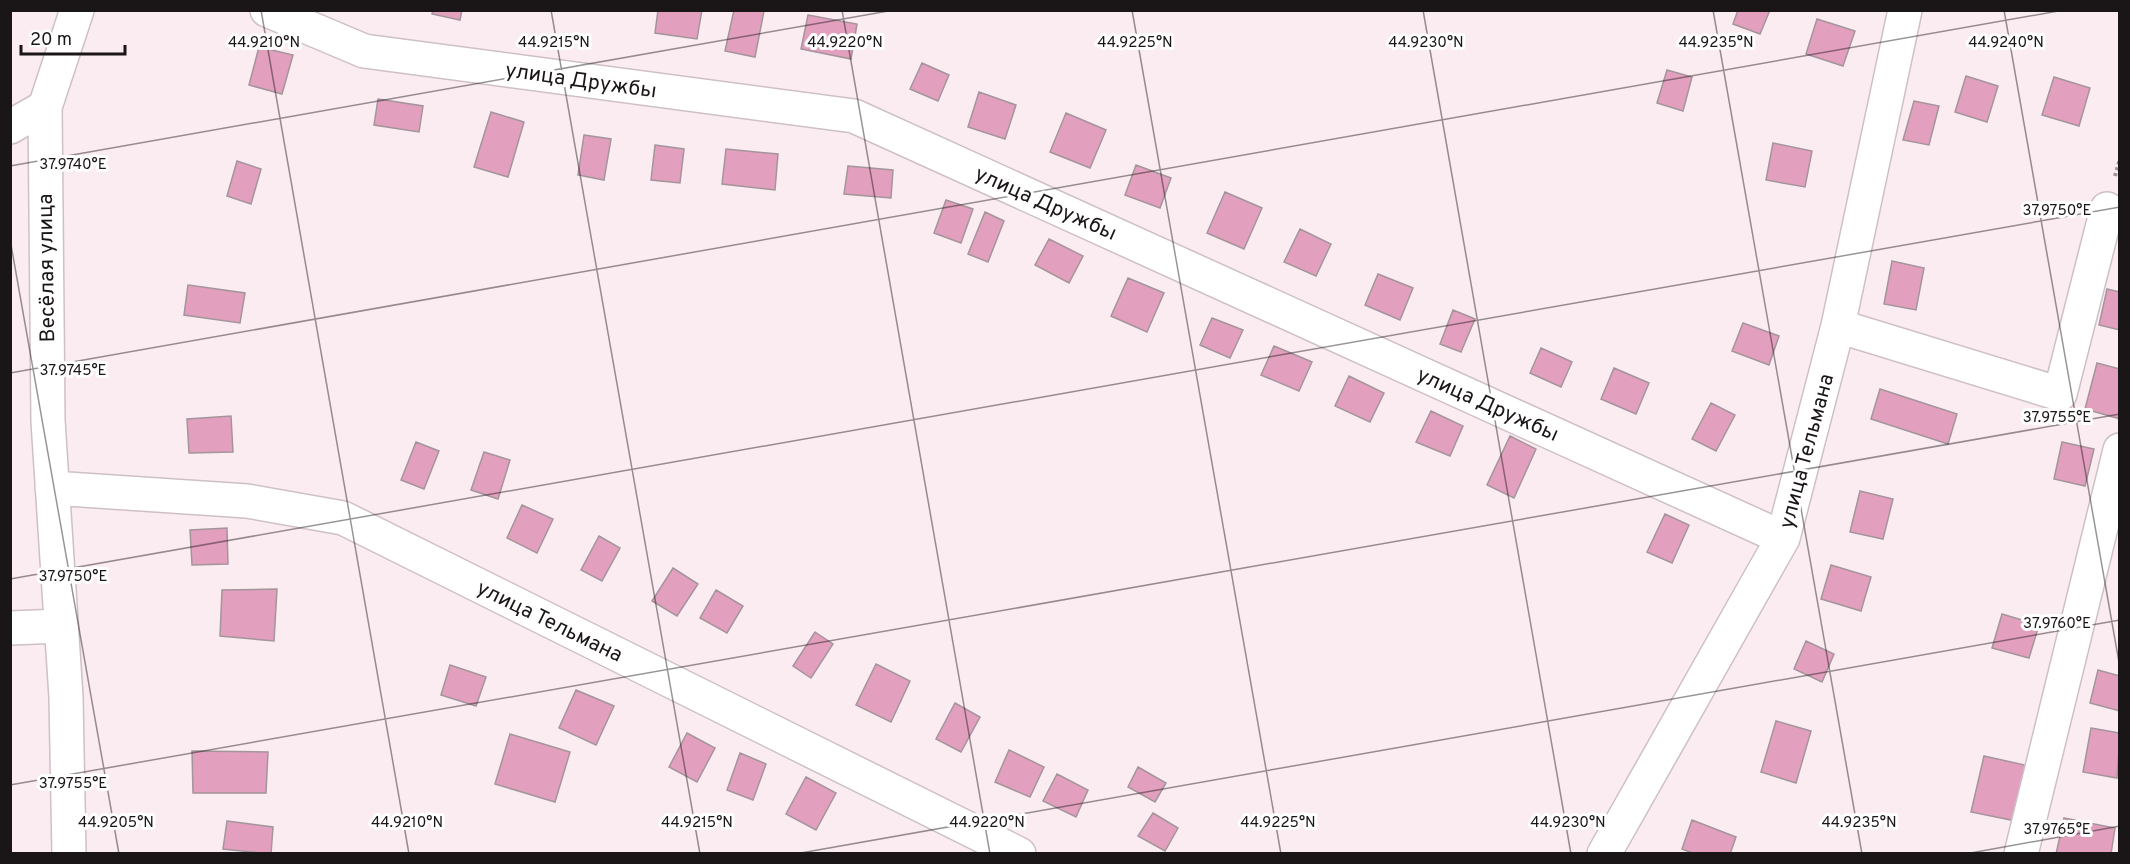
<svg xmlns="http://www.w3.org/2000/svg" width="2130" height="864" font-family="Overpass,sans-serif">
  <rect width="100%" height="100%" fill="#fbecf2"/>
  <path fill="#e39fbe" stroke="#a3959b" stroke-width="1.5" d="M433,10H462L460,20L432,14Z
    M658,10H702L697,39L655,33Z
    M734,10L764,11L755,57L725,51Z
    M1738,10H1770L1760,34L1733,24Z
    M808,15L857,24L851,59L801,49Z
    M1817,19L1855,31L1843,66L1806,54Z
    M259,47L293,55L282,94L249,85Z
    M922,63L949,75L938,101L910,89Z
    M1667,70L1692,77L1683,111L1657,103Z
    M1966,76L1998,86L1987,122L1955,112Z
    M2054,77L2090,88L2079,126L2042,115Z
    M979,92L1016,105L1005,139L968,127Z
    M378,99L423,106L419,132L374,125Z
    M1914,101L1939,106L1929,145L1903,140Z
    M491,112L524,122L508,177L474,167Z
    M1066,113L1106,130L1090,168L1050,152Z
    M584,135L611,139L604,180L578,175Z
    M1773,143L1812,151L1805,187L1766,180Z
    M655,145L684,149L680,183L651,180Z
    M726,149L778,154L775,190L722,184Z
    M237,161L261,169L251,204L227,196Z
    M1136,165L1171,178L1160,208L1125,195Z
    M848,166L893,170L891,198L844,194Z
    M1225,192L1262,208L1244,249L1207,233Z
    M946,200L973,209L961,243L934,233Z
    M985,212L1004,221L988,262L968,254Z
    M1300,229L1331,244L1316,276L1284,262Z
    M1049,239L1083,256L1069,283L1035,265Z
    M1892,261L1924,268L1916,310L1884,304Z
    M1378,274L1413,288L1400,320L1365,305Z
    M1128,278L1164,293L1147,332L1111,316Z
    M188,285L245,293L240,323L184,315Z
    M2107,289L2120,292V330L2099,325Z
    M1453,310L1475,319L1461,352L1440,344Z
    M1212,318L1243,330L1230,358L1200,345Z
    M1743,323L1779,336L1769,365L1732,351Z
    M1274,346L1312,362L1299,391L1261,375Z
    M1541,348L1572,362L1561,387L1530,373Z
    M2097,363L2120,369V419L2085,409Z
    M1614,368L1649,383L1636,414L1601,399Z
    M1349,376L1384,393L1370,422L1335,406Z
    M1880,389L1957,414L1948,444L1871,419Z
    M1711,403L1735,415L1716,451L1692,439Z
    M1431,411L1463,426L1450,456L1416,442Z
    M231,416L233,452L189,453L187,419Z
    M1510,436L1536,449L1514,498L1487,485Z
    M416,442L439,451L424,489L401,480Z
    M2062,442L2094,449L2085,486L2054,479Z
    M484,452L510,460L498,499L471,490Z
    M1860,491L1893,499L1883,539L1850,532Z
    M522,505L553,519L537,553L507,538Z
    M1665,514L1689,525L1672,563L1647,552Z
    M227,528L228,564L192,565L190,530Z
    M599,536L620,548L602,581L581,570Z
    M1831,565L1871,577L1861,611L1821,599Z
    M673,568L698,584L677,616L652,601Z
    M277,589L274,641L220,636L222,590Z
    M716,590L743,606L727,633L700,618Z
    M2002,614L2039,625L2029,658L1992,648Z
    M815,632L833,644L811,678L793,666Z
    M1806,641L1834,654L1822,682L1794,669Z
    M876,664L910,681L891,722L856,705Z
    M450,665L486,677L476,706L441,695Z
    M2098,670L2120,676V711L2090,703Z
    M576,690L614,706L596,745L559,728Z
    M955,703L980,717L961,752L936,739Z
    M1776,721L1811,731L1796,783L1761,772Z
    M2091,728L2120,733L2117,778L2083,772Z
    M687,733L715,748L697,782L669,767Z
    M510,734L570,752L555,802L495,784Z
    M1009,750L1044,767L1030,797L995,782Z
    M192,751L268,752L266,793H193Z
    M740,753L766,764L753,800L727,790Z
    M1984,756L2029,766L2016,821L1971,812Z
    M1138,767L1166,783L1155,802L1128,787Z
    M1057,774L1088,790L1076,817L1043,801Z
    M806,777L836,793L816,830L786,814Z
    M1153,813L1178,828L1165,851L1138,836Z
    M2064,818L2115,828L2111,854H2056Z
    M1692,820L1736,837L1730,854H1695L1682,849Z
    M227,821L273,827L271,854L223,849Z"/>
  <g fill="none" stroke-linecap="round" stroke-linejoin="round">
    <defs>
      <path id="minor" d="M267,10L364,51L854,116L1783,538
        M10,127L45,107
        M1838,326L2060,394L2107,209
        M52,488L247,501L343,518L1019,854
        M10,628L61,626
        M69,854L66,697L48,421L45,107L77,10
        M1604,854L1783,538L1838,326L1905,10
        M2021,854L2120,450"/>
    </defs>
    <use href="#minor" stroke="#cec0c6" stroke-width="36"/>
    <path stroke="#9e9397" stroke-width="4" stroke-dasharray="3 3" stroke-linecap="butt" d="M2115,176L2120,159"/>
    <use href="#minor" stroke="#fff" stroke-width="33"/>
  </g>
  <path fill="none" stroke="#1a1517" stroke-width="1.5" stroke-opacity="0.45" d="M261,10L409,854M551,10L700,854M842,10L990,854M1132,10L1281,854M1423,10L1571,854M1713,10L1862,854M2004,10L2120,668M10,166L894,10M10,239L119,854M10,373L2064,10M10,579L2120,207M10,785L2120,414M795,854L2120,620M1965,854L2120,826"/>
  <g text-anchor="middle" stroke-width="6" stroke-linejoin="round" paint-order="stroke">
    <g font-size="21" fill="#1a1517" stroke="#fefefe">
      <text transform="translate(581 80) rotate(8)" y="7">улица Дружбы</text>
      <text transform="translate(1046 203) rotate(24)" y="7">улица Дружбы</text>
      <text transform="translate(46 268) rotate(-91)" y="7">Весёлая улица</text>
      <text transform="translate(1488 404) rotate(24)" y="7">улица Дружбы</text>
      <text transform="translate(1806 451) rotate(-75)" y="7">улица Тельмана</text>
      <text transform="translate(550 621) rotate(26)" y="7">улица Тельмана</text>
    </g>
  </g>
  <g font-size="15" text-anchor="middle" fill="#1a1517" stroke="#fefefe" stroke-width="6" stroke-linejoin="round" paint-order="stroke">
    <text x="264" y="47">44.9210°N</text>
    <text x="554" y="47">44.9215°N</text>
    <text x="845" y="47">44.9220°N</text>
    <text x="1135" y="47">44.9225°N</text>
    <text x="1426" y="47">44.9230°N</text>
    <text x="1716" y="47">44.9235°N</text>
    <text x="2006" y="47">44.9240°N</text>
    <text x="73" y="169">37.9740°E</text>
    <text x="2057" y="215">37.9750°E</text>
    <text x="73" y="375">37.9745°E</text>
    <text x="2057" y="422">37.9755°E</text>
    <text x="73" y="581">37.9750°E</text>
    <text x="2057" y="628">37.9760°E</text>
    <text x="73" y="788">37.9755°E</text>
    <text x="116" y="827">44.9205°N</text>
    <text x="407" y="827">44.9210°N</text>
    <text x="697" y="827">44.9215°N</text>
    <text x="987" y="827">44.9220°N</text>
    <text x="1278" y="827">44.9225°N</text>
    <text x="1568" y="827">44.9230°N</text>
    <text x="1859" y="827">44.9235°N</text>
    <text x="2057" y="834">37.9765°E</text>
  </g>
  <rect width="2130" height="864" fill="none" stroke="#1a1517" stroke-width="24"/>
  <path d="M21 45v9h104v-9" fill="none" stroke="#1a1517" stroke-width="3"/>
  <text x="30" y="45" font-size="18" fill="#1a1517" stroke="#fefefe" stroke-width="4.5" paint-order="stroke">20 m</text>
</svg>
